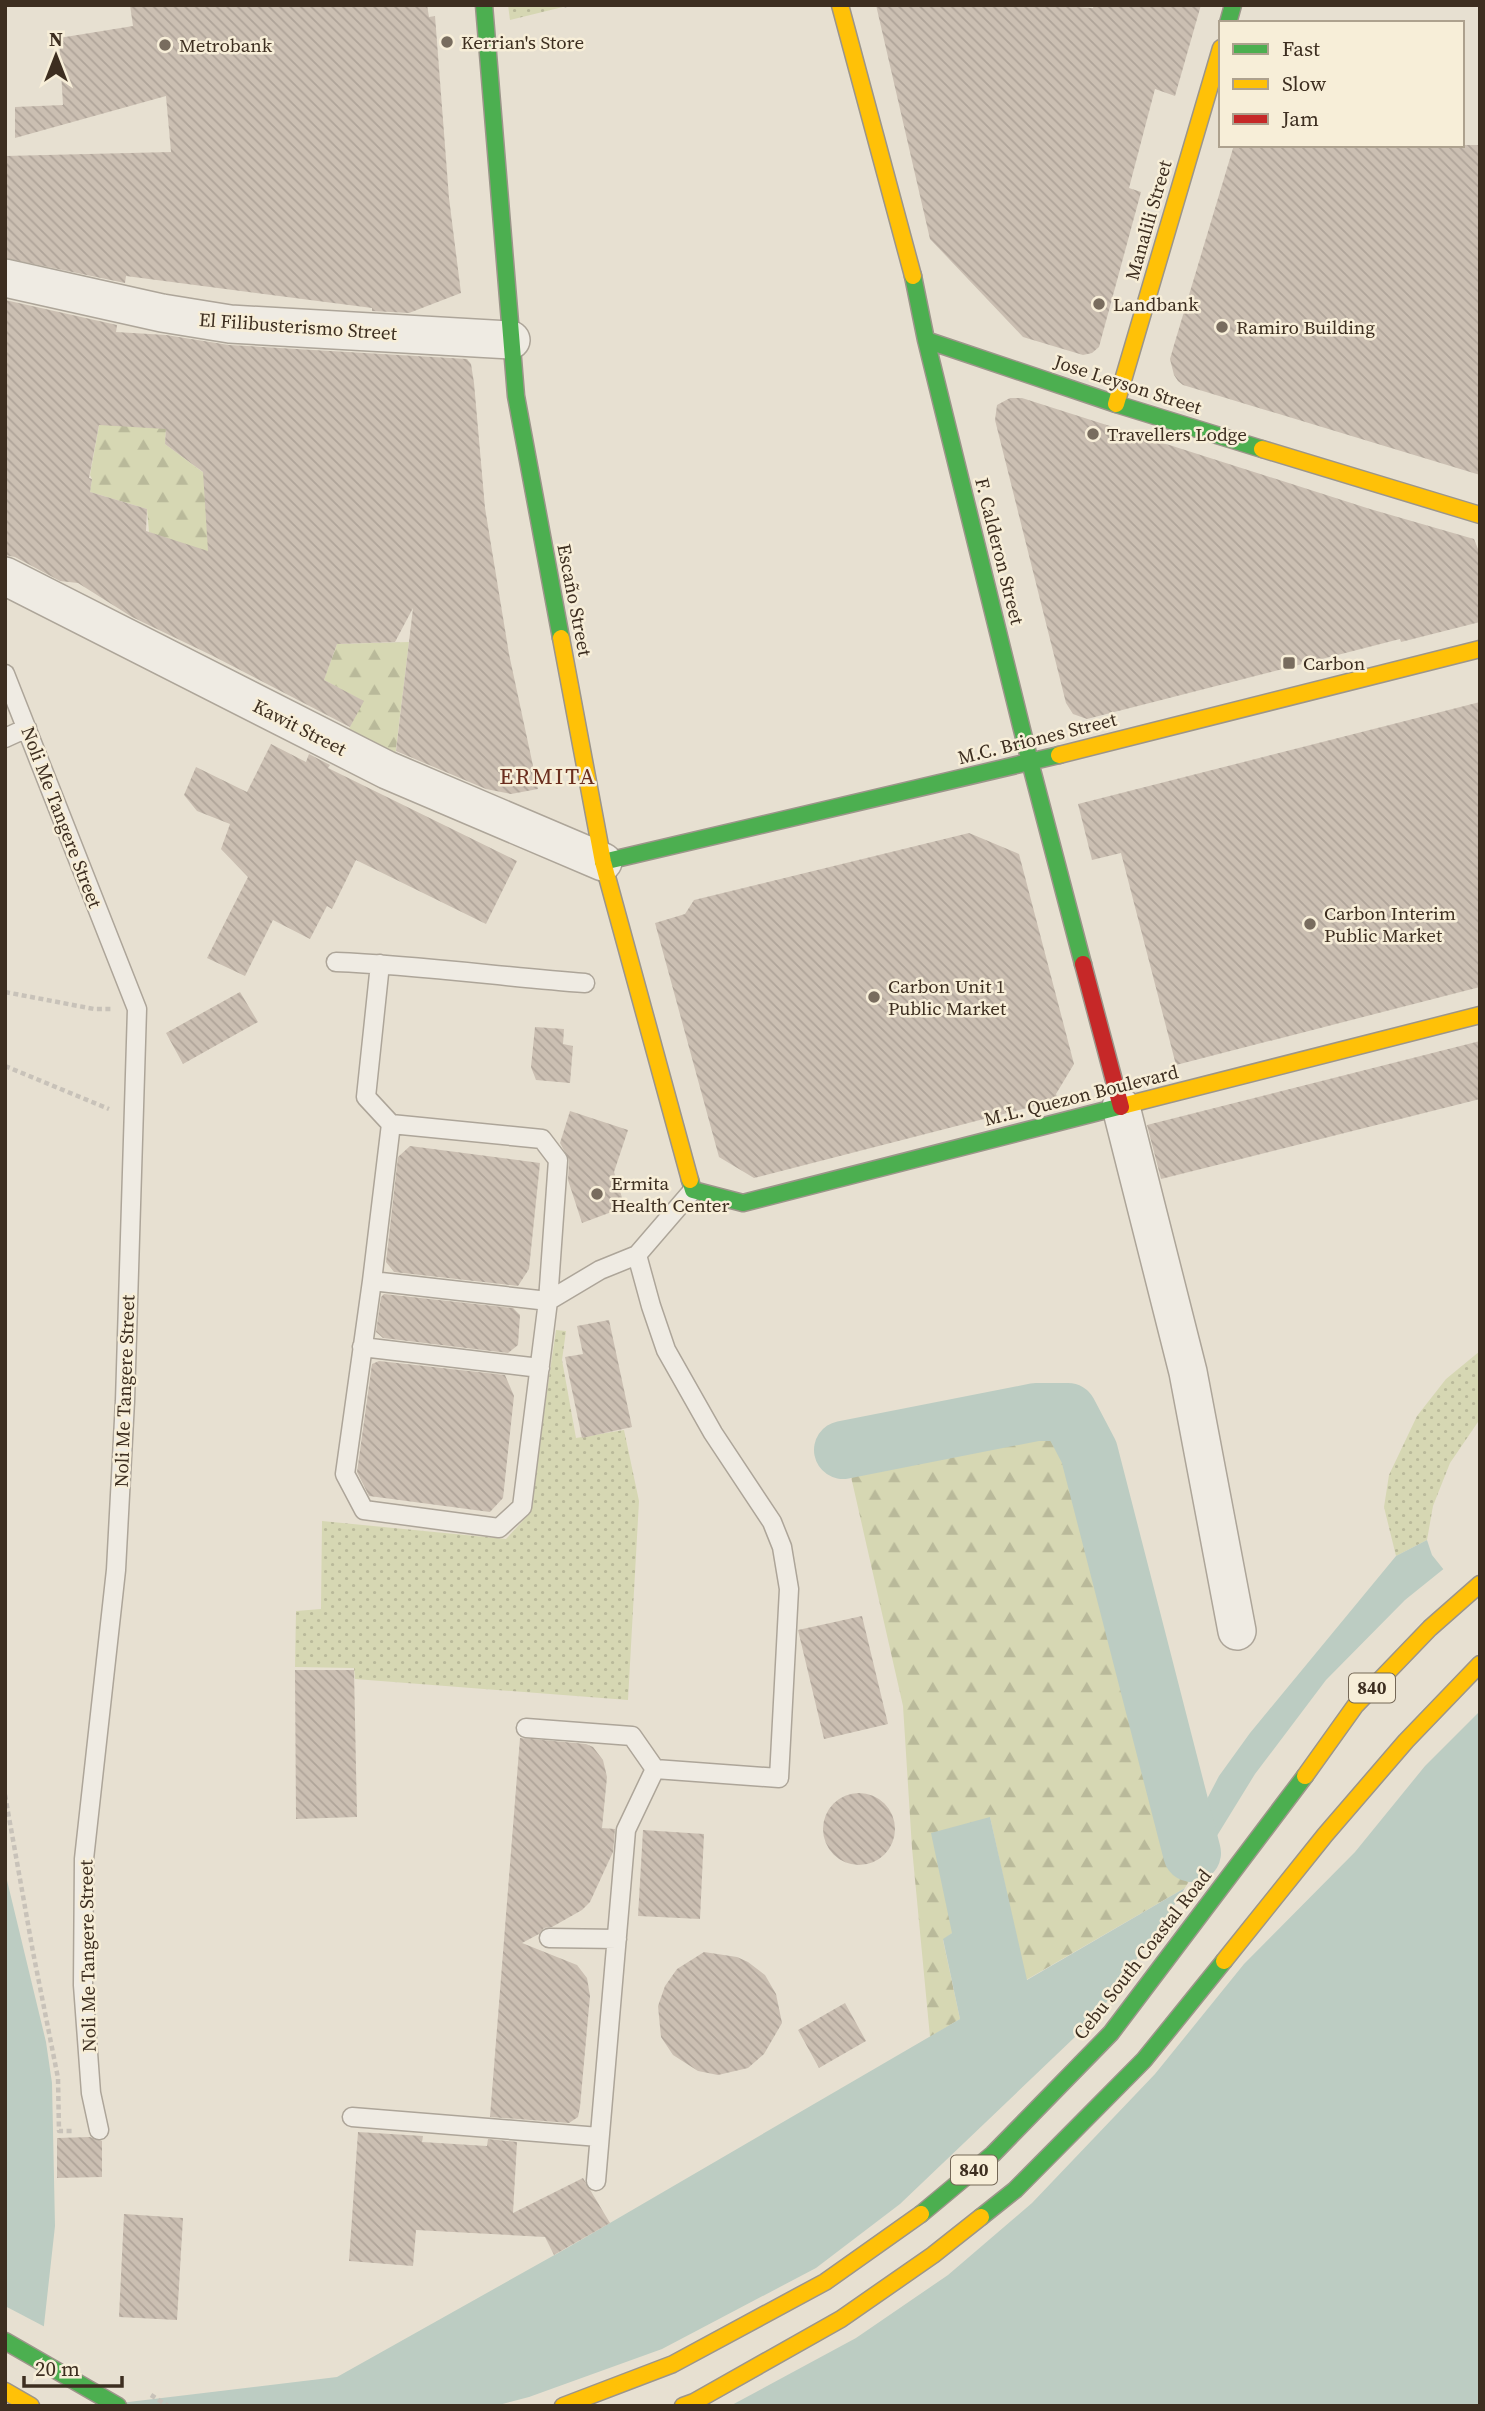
<svg xmlns="http://www.w3.org/2000/svg" width="1485" height="2411" font-family="'Source Serif 4',serif">
  <defs>
    <pattern id="grass-dots" width="8" height="8" patternUnits="userSpaceOnUse" patternTransform="scale(1.75)"><rect width="8" height="8" fill="#d6d7b3"/><path d="M2 2h.1M6 6h.1" fill="none" stroke="#b9b99a" stroke-width="1.8" stroke-linecap="round"/></pattern>
    <pattern id="forest-firs" width="22" height="20" patternUnits="userSpaceOnUse" patternTransform="scale(1.75)"><rect width="22" height="20" fill="#d6d7b3"/><path d="M5 1l3.5 6h-7zM16 11l3.5 6h-7z" fill="#b9b99a"/></pattern>
    <pattern id="building-back-hatch" width="6" height="6" patternUnits="userSpaceOnUse" patternTransform="scale(1.75)"><rect width="6" height="6" fill="#cbbfb2"/><path d="M-1 5l2 2M0 0l6 6M5-1l2 2" fill="none" stroke="#afa499"/></pattern>
  </defs>
  <rect width="100%" height="100%" fill="#e7e0d1"/>
  <path fill="url(#grass-dots)" d="M508,5H571L510,20Z
    M556,1330L566,1331L562,1360L576,1438L624,1430L639,1501L628,1700L355,1679L354,1668L295,1667L296,1611L321,1609L322,1521L506,1539L529,1514Z
    M1480,1351V1419L1450,1463L1433,1506L1427,1540L1396,1556L1384,1507L1389,1475L1417,1416L1446,1379Z"/>
  <path fill="url(#forest-firs)" d="M105,393L166,429L165,444L216,482L218,522L203,566L192,549L149,532L147,509L90,492L92,479L90,475Z
    M409,642L395,757L349,729L363,701L324,680L337,644Z
    M1066,1424L1190,1885L1026,1980L990,1817L952,1933L943,1940L960,2019L930,2037L912,1848L903,1706L847,1459Z"/>
  <path fill="#bcccc2" d="M1427,1540L1432,1555L1480,1615V2406H95L337,2377L567,2248L960,2019L943,1939L952,1933L931,1833L990,1817L1027,1980L1190,1885L1192,1853L1207,1799L1219,1776L1250,1733L1396,1556Z
    M5,1872L46,2042L52,2083L55,2226L35,2406H5Z"/>
  <path fill="#e7e0d1" d="M1446,1567L1480,1609V1711L1425,1766L1355,1852L1244,1964L1155,2074L1032,2203L948,2275L856,2338L730,2406H495L529,2397L662,2349L816,2268L900,2204L1097,2016L1175,1904L1255,1774L1326,1680L1405,1600Z
    M5,2306L47,2328L39,2406H5Z"/>
  <g fill="none" stroke-linecap="round" stroke-linejoin="round">
    <path stroke="#bcccc2" stroke-width="58" d="M843,1450L1036,1412H1068L1089,1452L1192,1853"/>
  </g>
  <path fill="url(#building-back-hatch)" fill-rule="evenodd" d="M130,5H427L429,17L435,16L449,198L461,293L409,313L372,311V308L126,276L125,283L5,258V156L171,152L166,96L15,138V107L63,105L59,38L133,26Z
    M876,5H1045L1093,8L1094,5H1201L1175,96L1155,89L1129,188L1141,192L1099,347L1092,353L1083,355L1023,337L930,239Z
    M1234,145H1480V475L1183,385L1178,381L1174,375L1170,359L1174,345Z
    M5,300L117,325L116,332L166,335L229,345L467,359L471,364L474,383L485,508L509,654L538,789L511,794L486,789L396,751L413,608L395,642L337,644L324,680L364,701L350,727L213,656L132,617L78,583L60,581L15,557L5,555ZM99,425L166,429L165,444L203,472L208,551L146,531L147,509L90,492L92,479L89,478Z
    M1010,398H1022L1370,509L1474,539L1480,554V622L1401,642L1400,639L1087,719L1073,714L1066,703L995,420L997,405Z
    M1480,702V987L1176,1065L1121,853L1092,860L1078,804Z
    M271,744L306,762L309,754L330,765L328,768L517,861L486,924L356,860L332,909L327,906L310,939L273,920L245,976L207,958L248,877L221,849L230,824L197,811L184,795L196,767L247,792Z
    M969,833L1019,854L1074,1064L1056,1094L1058,1100L754,1178L719,1157L655,923L685,914L694,900Z
    M240,992L258,1022L183,1064L166,1033Z
    M535,1027L564,1029L563,1044L573,1046L570,1083L536,1080L531,1067Z
    M1480,1041V1099L1161,1179L1147,1125Z
    M570,1111L628,1130L614,1172L625,1207L582,1223L568,1180L569,1160L560,1143Z
    M410,1146L540,1163L529,1269L518,1286L394,1272L386,1262L398,1157Z
    M384,1294L513,1308L520,1315L518,1345L508,1353L383,1338L376,1332L381,1297Z
    M609,1320L632,1427L582,1438L565,1357L583,1354L577,1326Z
    M379,1361L505,1375L514,1396L503,1498L490,1512L369,1496L357,1472L372,1364Z
    M862,1616L888,1724L824,1739L798,1630Z
    M295,1670H354L357,1817L296,1819Z
    M520,1738L586,1744L593,1747L603,1760L607,1777L602,1828L615,1829L613,1852L590,1902L582,1910L552,1927L544,1928L539,1934L522,1943L577,1965L587,1978L590,1996L580,2107L578,2117L569,2123L490,2117Z
    M823 1829a36 36 0 1 1 72 0a36 36 0 1 1-72 0Z
    M643,1830L704,1834L700,1919L638,1916Z
    M704,1952L737,1957L748,1962L765,1975L776,1994L782,2023L764,2054L748,2068L718,2075L698,2071L673,2055L661,2037L658,2006L665,1986L677,1969Z
    M845,2003L866,2041L819,2068L798,2030Z
    M358,2132L423,2136L422,2142L487,2146L488,2139L517,2142L513,2213L583,2178L610,2223L554,2255L545,2237L416,2230L413,2266L349,2261Z
    M90,2137L102,2141V2177L57,2178V2138Z
    M124,2214L183,2218L177,2320L119,2317Z"/>
  <g fill="none" stroke-linecap="round" stroke-linejoin="round">
    <defs>
      <path id="lane" d="M5,674L137,1009L125,1401L116,1570L84,1859L83,1985L91,2093L99,2130
        M5,738L27,728
        M336,962C419,965 502,977 585,983
        M380,964L366,1097L391,1124L542,1139L558,1160L548,1301L522,1507L499,1528L364,1510L345,1474L372,1281L391,1124
        M637,1255L651,1306L666,1350L713,1433L772,1522L782,1547L789,1589L779,1778L655,1769
        M372,1281L548,1301L600,1270L637,1255L693,1190
        M362,1347L540,1368
        M526,1728L632,1736L655,1769L626,1830L596,2181
        M549,1938L617,1939
        M352,2117L599,2137"/>
      <path id="street" d="M5,278L162,313L230,324L511,340
        M5,576L387,770L603,862
        M1121,1107L1188,1372L1237,1631"/>
      <path id="fast" d="M484,5L516,396L561,638
        M1228,23L1233,5
        M913,276L926,340L1030,762L1083,964
        M926,340L1116,404L1262,449
        M603,862L1059,755
        M690,1180L693,1190L743,1203L1126,1105
        M921,2214L993,2154L1111,2033L1305,1776
        M981,2217L1015,2190L1144,2060L1224,1961
        M5,2341L118,2406"/>
      <path id="slow" d="M840,5L913,276
        M1116,404L1221,48
        M1262,449L1480,515
        M561,638L603,862L690,1180
        M1059,755L1480,649
        M1126,1105L1480,1015
        M1305,1776L1355,1706L1430,1628L1480,1584
        M1224,1961L1325,1835L1406,1741L1480,1664
        M5,2391L31,2406
        M563,2406L673,2364L825,2282L921,2214
        M683,2406L694,2402L841,2319L933,2255L981,2217"/>
      <path id="jam" d="M1083,964L1121,1107"/>
    </defs>
    <use href="#lane" stroke="#ada599" stroke-width="21"/>
    <use href="#street" stroke="#ada599" stroke-width="40"/>
    <use href="#fast" stroke="#9c958a" stroke-width="19"/>
    <use href="#slow" stroke="#9c958a" stroke-width="19"/>
    <use href="#jam" stroke="#9c958a" stroke-width="19"/>
    <path stroke="#c8c2b9" stroke-width="4.5" stroke-dasharray="5 3.5" stroke-linecap="butt" d="M564,7L565,5
      M5,992L94,1009H112
      M5,1066L109,1109
      M5,1795L33,1952L58,2078L59,2131H73
      M151,2395L168,2406"/>
    <use href="#lane" stroke="#efebe3" stroke-width="18"/>
    <use href="#street" stroke="#efebe3" stroke-width="37"/>
    <use href="#fast" stroke="#4caf50" stroke-width="16"/>
    <use href="#slow" stroke="#ffc107" stroke-width="16"/>
    <use href="#jam" stroke="#c62828" stroke-width="16"/>
  </g>
  <g fill="#786c5e" stroke="#f7eed8" stroke-width="2.5">
    <circle cx="447" cy="42" r="7"/>
    <circle cx="165" cy="45" r="7"/>
    <circle cx="1099" cy="304" r="7"/>
    <circle cx="1222" cy="327" r="7"/>
    <circle cx="1093" cy="434" r="7"/>
    <rect x="1282" y="656" width="14" height="14" rx="3.5"/>
    <circle cx="1310" cy="924" r="7"/>
    <circle cx="874" cy="997" r="7"/>
    <circle cx="597" cy="1194" r="7"/>
  </g>
  <g text-anchor="middle" stroke-width="5" stroke-linejoin="round" paint-order="stroke">
    <g fill="#f7eed8" stroke="#756857" stroke-width="2">
      <rect x="1349" y="1673.5" width="46" height="29" rx="5"/>
      <rect x="951" y="2155.5" width="46" height="29" rx="5"/>
    </g>
    <g font-size="18" font-weight="bold" fill="#3d2e20">
      <text x="1372" y="1694">840</text>
      <text x="974" y="2176">840</text>
    </g>
    <g font-size="19" fill="#3d2e20" stroke="#f7eed8" text-anchor="start">
      <text x="461" y="49">Kerrian's Store</text>
      <text x="179" y="52">Metrobank</text>
      <text x="1113" y="311">Landbank</text>
      <text x="1236" y="334">Ramiro Building</text>
      <text x="1107" y="441">Travellers Lodge</text>
      <text x="1303" y="670">Carbon</text>
      <text x="1324" y="920">Carbon Interim<tspan x="1324" dy="22">Public Market</tspan></text>
      <text x="888" y="993">Carbon Unit 1<tspan x="888" dy="22">Public Market</tspan></text>
      <text x="611" y="1190">Ermita<tspan x="611" dy="22">Health Center</tspan></text>
    </g>
    <g font-size="19" fill="#3d2e20" stroke="#f7eed8">
      <text transform="translate(1148 220) rotate(-74)" y="7">Manalili Street</text>
      <text transform="translate(298 326) rotate(4)" y="7">El Filibusterismo Street</text>
      <text transform="translate(1128 384) rotate(18)" y="7">Jose Leyson Street</text>
      <text transform="translate(1000 551) rotate(76)" y="7">F. Calderon Street</text>
      <text transform="translate(575 600) rotate(79)" y="7">Escaño Street</text>
      <text transform="translate(300 727) rotate(27)" y="7">Kawit Street</text>
      <text transform="translate(1037 738) rotate(-14)" y="7">M.C. Briones Street</text>
      <text transform="translate(62 817) rotate(69)" y="7">Noli Me Tangere Street</text>
      <text transform="translate(1081 1095) rotate(-14)" y="7">M.L. Quezon Boulevard</text>
      <text transform="translate(124 1391) rotate(-88)" y="7">Noli Me Tangere Street</text>
      <text transform="translate(1142 1954) rotate(-52)" y="7">Cebu South Coastal Road</text>
      <text transform="translate(87 1956) rotate(-91)" y="7">Noli Me Tangere Street</text>
    </g>
    <g font-size="23" letter-spacing="2" fill="#6b2e1e" stroke="#f7eed8">
      <text x="548" y="784">ERMITA</text>
    </g>
  </g>
  <rect width="1485" height="2411" fill="none" stroke="#3d2e20" stroke-width="14"/>
  <rect x="1219" y="21" width="245" height="126" fill="#f7eed8" stroke="#ada18e" stroke-width="2"/>
  <rect x="1233" y="44" width="35" height="10" fill="#4caf50" stroke="#ada18e" stroke-width="2"/>
  <text x="1282" y="56" font-size="21" fill="#3d2e20">Fast</text>
  <rect x="1233" y="79" width="35" height="10" fill="#ffc107" stroke="#ada18e" stroke-width="2"/>
  <text x="1282" y="91" font-size="21" fill="#3d2e20">Slow</text>
  <rect x="1233" y="114" width="35" height="10" fill="#c62828" stroke="#ada18e" stroke-width="2"/>
  <text x="1282" y="126" font-size="21" fill="#3d2e20">Jam</text>
  <g transform="translate(56 56)" stroke="#f7eed8" stroke-width="5" paint-order="stroke">
  <path d="M0-5L12 26L0 18L-12 26Z" fill="#3d2e20"/>
  <text y="-10" font-size="19" font-weight="bold" text-anchor="middle" fill="#3d2e20">N</text>
  </g>
  <path d="M24 2376v10h98v-10" fill="none" stroke="#3d2e20" stroke-width="3.5"/>
  <text x="35" y="2376" font-size="21" fill="#3d2e20" stroke="#f7eed8" stroke-width="5" paint-order="stroke">20 m</text>
</svg>
